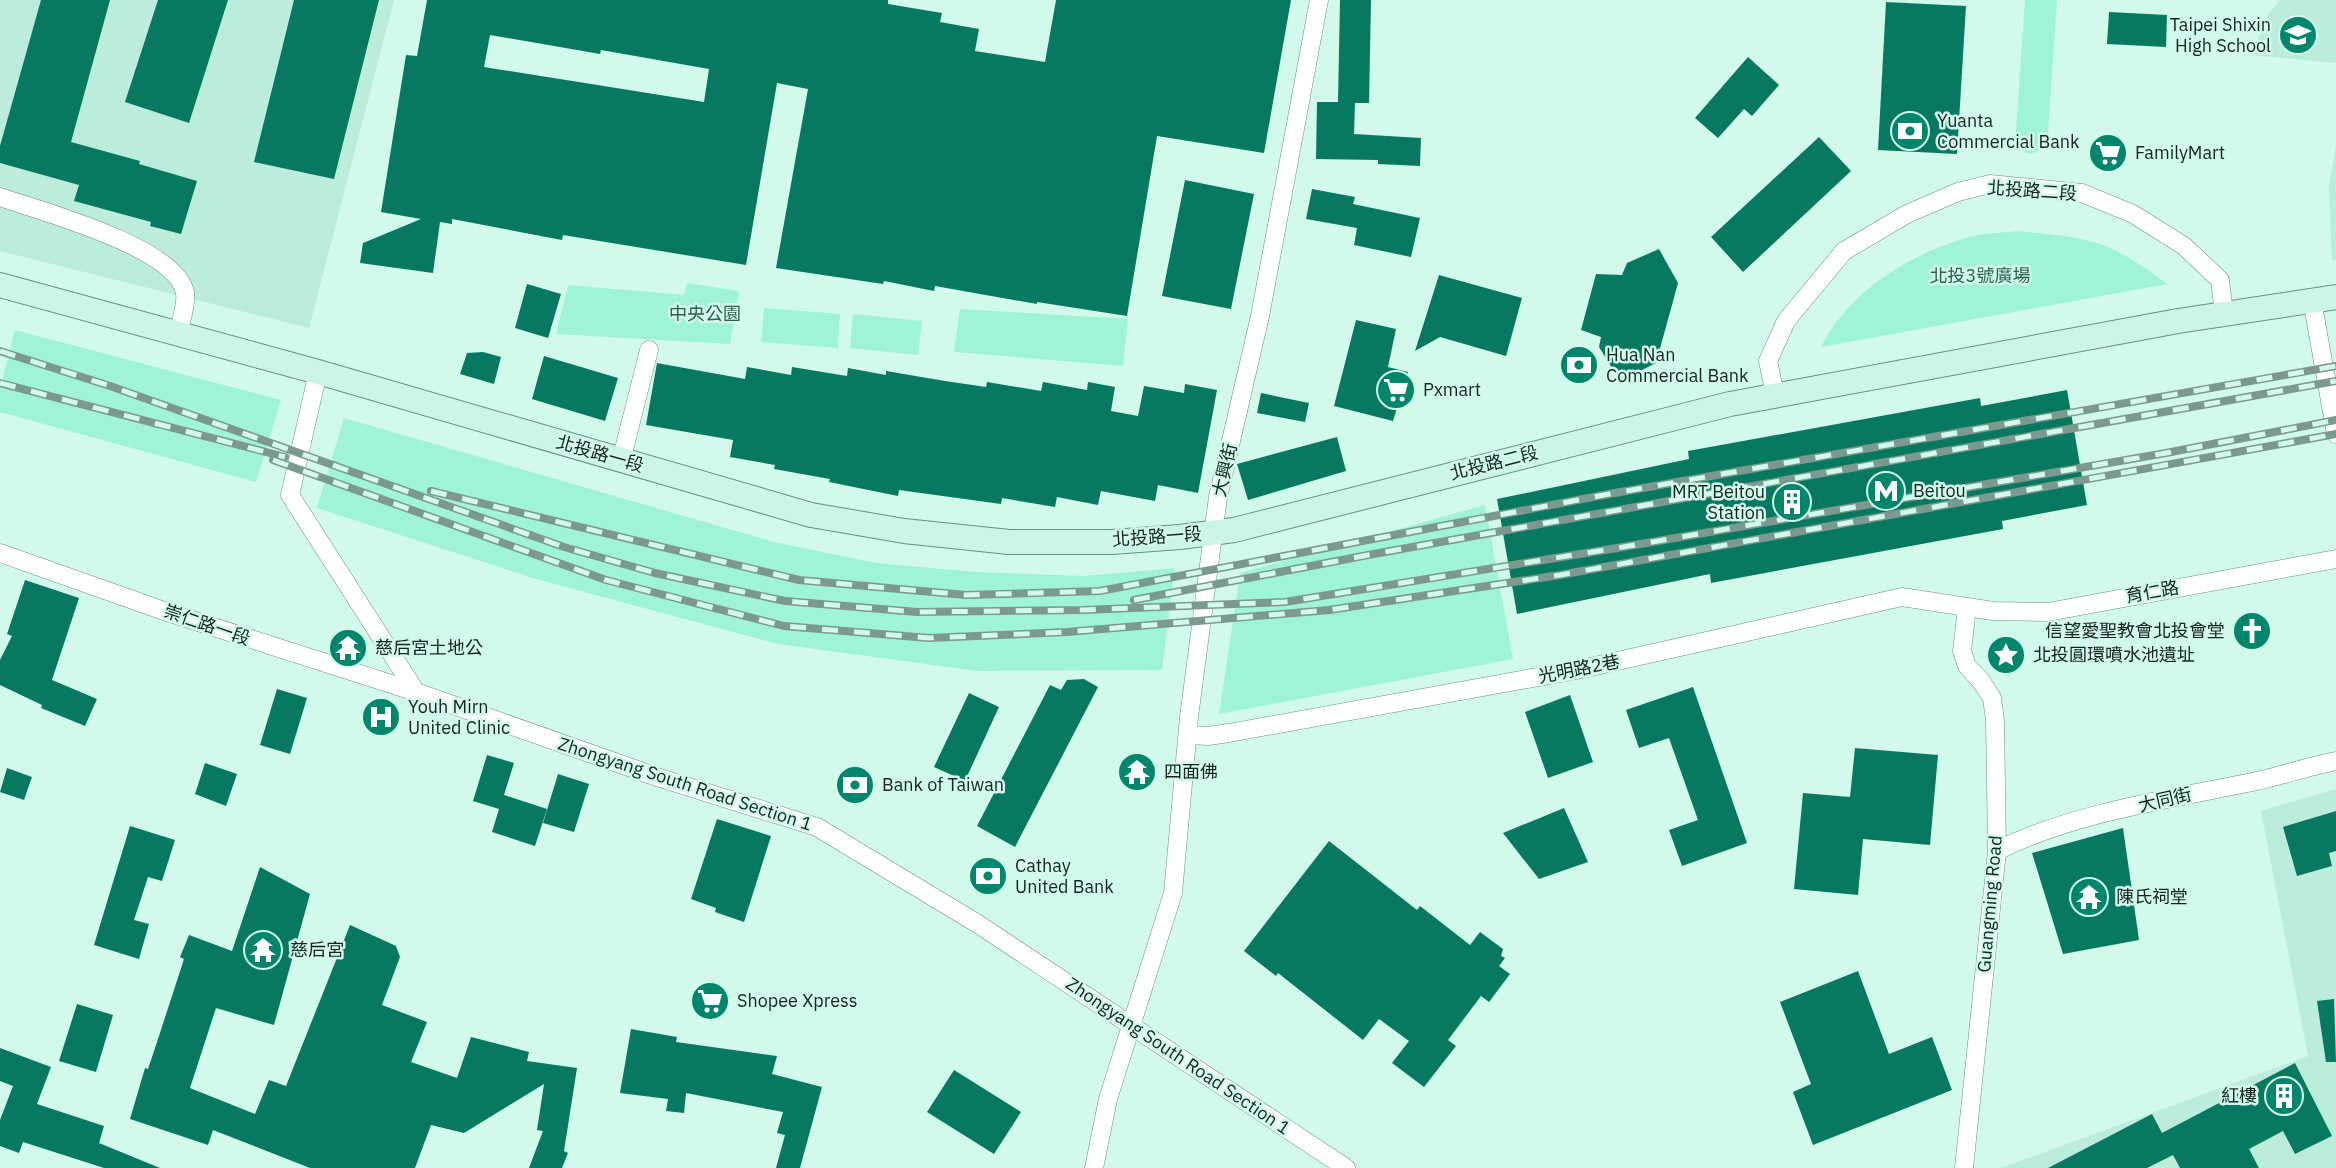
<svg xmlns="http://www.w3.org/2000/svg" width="2336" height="1168" font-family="'IBM Plex Sans','Noto Sans TC',sans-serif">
  <rect width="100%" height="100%" fill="#d1faeb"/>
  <path fill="#bcecdb" d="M0,0H394L309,328L0,251Z
    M2280,0H2336V63L2252,55L2267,16Z
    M2336,145V260L2332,261L2329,187Z
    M2336,789V1168H2001L2308,1056L2261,811Z"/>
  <path fill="#9ff4d8" d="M2025,0H2057L2048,135C2045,153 2028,160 2015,145Z
    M2017,231C2044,234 2074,235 2100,244C2125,253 2146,268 2167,284L1821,347C1848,292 1911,253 1969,237C1984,233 2002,233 2017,231Z
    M687,283L739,291L730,344L556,334L568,285L684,295Z
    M764,308L840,314L838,348L761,342Z
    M960,309L1128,319L1123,366L954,352Z
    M853,314L922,321L918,355L850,348Z
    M15,330L281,400L256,482L0,412V390Z
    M344,418L774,542L876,563L975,572L1083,576L1175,568L1162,670L978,671L778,644L536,579L317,508Z
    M1485,505L1513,659L1219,714L1240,573Z"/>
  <path fill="#077960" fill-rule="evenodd" d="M41,0H110L71,142L140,161L139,164L197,181L181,234L150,226L151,222L74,201L79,185L0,163V146Z
    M158,0H228L189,123L125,102Z
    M294,0H379L334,179L254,162Z
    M427,0H888V4L942,13L940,22L979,29L975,51L1045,62L1056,0H1291L1264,153L1157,136L1127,316L1037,302V304L935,286L934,291L884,281L883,284L776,268L808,89L777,83L746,265L563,235L562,240L452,219V224L440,222L433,273L360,263L363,243L421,219L381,212L406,55L417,56ZM490,35L600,54L601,50L709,69L704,102L484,67Z
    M1340,0H1371L1369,103H1355L1354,134L1421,138L1420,166L1378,164V160L1316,159L1317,102H1338Z
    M1886,2L1966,6L1957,154L1878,150Z
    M2109,12L2167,15L2166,47L2107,44Z
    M1748,57L1779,85L1752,116L1744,109L1718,138L1695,118Z
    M1819,137L1851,171L1743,272L1711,237Z
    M1185,180L1254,194L1231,309L1162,296Z
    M1312,189L1355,197L1353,204L1420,218L1411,257L1354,245L1357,228L1306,219Z
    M1659,249L1678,283L1656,363L1620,381L1599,347L1601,337L1581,330L1596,274L1622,275L1627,263Z
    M1439,275L1522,298L1506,356L1440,337L1415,351Z
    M527,284L561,294L548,338L515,328Z
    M1356,320L1396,329L1388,367L1408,372L1393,421L1334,406Z
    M483,352L501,357L494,384L460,374L467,353Z
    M544,356L618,378L605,421L532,399Z
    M657,363L745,379L747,367L791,375L792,367L847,376L848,368L886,375V371L945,381L986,387L987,382L1041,391L1043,382L1087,390L1088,382L1115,387L1111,411L1138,416L1144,386L1184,393L1185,384L1217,390L1198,493L1158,485L1155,501L1101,491L1098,505L1057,497L1055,507L1002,498L1001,504L899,490L898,496L829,482L830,479L774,469L775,465L730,457L733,440L646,425Z
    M2067,390L2087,505L2002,521L2003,529L1711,583L1710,574L1517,614L1497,499L1689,459L1688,451L1980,398L1981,406Z
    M1261,393L1309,403L1305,422L1257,413Z
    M1337,437L1346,471L1248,500L1237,464Z
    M25,580L79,598L52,680L97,699L85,726L41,708L42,705L0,685V660L12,636L7,634Z
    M1084,679L1098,687L1015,847L977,826L1050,685L1061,690L1067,680Z
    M1693,687L1747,843L1682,866L1669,830L1698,820L1669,738L1639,748L1626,710Z
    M277,689L307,698L290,754L260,745Z
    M969,693L999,707L965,781L934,767Z
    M1570,695L1593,762L1548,778L1525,712Z
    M1855,748L1938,755L1930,845L1863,839L1858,895L1794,889L1803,793L1850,797Z
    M487,755L514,763L504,795L547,809L535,846L492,832L499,809L473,801Z
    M205,763L237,774L226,806L195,794Z
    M7,768L32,777L24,800L0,792Z
    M558,774L589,784L574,832L543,823Z
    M1564,808L1588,862L1539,879L1503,833Z
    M2336,811V851L2329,853L2332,866L2297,876L2283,827Z
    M717,819L771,836L744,922L715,912L716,908L691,899Z
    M130,826L175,840L162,881L148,877L134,920L149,924L139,959L94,945Z
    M2123,828L2139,940L2063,954L2032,853Z
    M1329,841L1417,910L1420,906L1470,945L1480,932L1503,949L1501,956L1505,958L1499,966L1510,974L1489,1002L1481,996L1448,1040L1456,1046L1424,1087L1392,1063L1409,1041L1379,1019L1363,1040L1278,973L1276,976L1244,951Z
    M260,867L310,894L274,1025L216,1008L190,1088L255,1114L269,1080L286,1086L350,925L396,946L400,957L382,1005L427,1022L411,1062L457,1078L471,1037L529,1052L527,1061L577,1068L564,1151L568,1153L562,1168H529L543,1131L537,1130L544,1084L464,1133L431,1125L415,1168H310L213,1130L208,1145L130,1119L145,1068L148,1069L159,1036L184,959L180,957L189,935L232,951Z
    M1858,971L1889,1054L1932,1037L1952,1090L1813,1145L1793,1092L1811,1084L1780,1002Z
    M2334,999L2336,1062H2326L2317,1001Z
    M77,1004L113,1015L96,1072L59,1061Z
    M631,1029L677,1037L676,1042L777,1056L772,1074L822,1087L800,1168H776L785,1135L777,1133L783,1112L686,1093L684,1113L666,1111L668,1099L620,1093Z
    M0,1048L51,1067L37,1104L104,1126L99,1143L160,1168H104L23,1142L19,1153L0,1146V1120L13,1086L0,1081Z
    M2295,1063L2332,1136L2295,1154L2283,1131L2249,1149L2259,1168H2180L2173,1155L2147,1168H2048L2152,1114L2162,1133Z
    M954,1070L1021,1112L994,1154L927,1112Z"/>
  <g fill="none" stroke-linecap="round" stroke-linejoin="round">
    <defs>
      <path id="street" d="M0,197C40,211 177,247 185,293C187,305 180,323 178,335
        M2312,300L2336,434
        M318,372L290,495L416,692
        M1775,395L1768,361L1786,321L1844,251L1907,214L1958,192L1990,184L2082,193L2133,214L2184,246L2220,280L2224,313
        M621,461L649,350
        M0,553L167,612L416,692L660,778L817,827L978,924L1346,1168
        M1188,735L1208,736L1229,733L1582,669L1902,597L1993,611L2048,612L2336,559
        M1997,851C2071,813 2175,798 2257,781C2284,775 2309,766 2336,761
        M1094,1168L1108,1099L1173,893L1189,717L1218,497L1260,316L1319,0
        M1964,1168L1997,851L1995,720L1992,698L1981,681L1967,666L1962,651L1967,607"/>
      <path id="secondary" d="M0,285L318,372L811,515L904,531L1009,542H1112L1180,537L1234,530L1730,404L2178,321L2336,297"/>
    </defs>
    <use href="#street" stroke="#698f82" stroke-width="19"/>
    <use href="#secondary" stroke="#698f82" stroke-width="26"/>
    <use href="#street" stroke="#fff" stroke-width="18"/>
    <use href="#secondary" stroke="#ccf5ea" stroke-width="24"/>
    <defs>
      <path id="rail" d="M0,351L110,386L564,547L655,573L785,601L917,612L1083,610L1285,602L1623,547L2166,453L2336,420
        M0,383L285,457
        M273,460L606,580L784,626L929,638L1067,632L1329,610L1560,575L2336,434
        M431,491L799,580L966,595L1100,591L1609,494L2336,366
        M1134,600L1368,555L2336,381"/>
    </defs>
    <use href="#rail" stroke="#7b998e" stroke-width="8"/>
    <use href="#rail" stroke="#d1faeb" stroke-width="5" stroke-dasharray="16" stroke-linecap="butt"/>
  </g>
  <defs>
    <symbol id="school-disc" viewBox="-11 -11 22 22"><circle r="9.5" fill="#00866b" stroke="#d1faeb"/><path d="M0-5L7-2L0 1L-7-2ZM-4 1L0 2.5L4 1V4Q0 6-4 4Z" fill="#fff"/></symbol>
    <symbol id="bank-disc" viewBox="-11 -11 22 22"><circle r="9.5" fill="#00866b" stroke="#d1faeb"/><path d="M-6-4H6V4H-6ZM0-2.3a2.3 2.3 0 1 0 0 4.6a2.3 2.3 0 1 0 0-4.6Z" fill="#fff"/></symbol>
    <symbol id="supermarket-disc" viewBox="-11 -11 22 22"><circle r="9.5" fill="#00866b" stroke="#d1faeb"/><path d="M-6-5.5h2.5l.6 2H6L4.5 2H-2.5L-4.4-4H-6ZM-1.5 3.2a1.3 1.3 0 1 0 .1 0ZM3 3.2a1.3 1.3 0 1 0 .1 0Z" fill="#fff"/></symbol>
    <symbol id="metro-disc" viewBox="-11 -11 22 22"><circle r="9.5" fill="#00866b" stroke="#d1faeb"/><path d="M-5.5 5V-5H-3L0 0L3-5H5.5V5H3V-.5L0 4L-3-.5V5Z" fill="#fff"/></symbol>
    <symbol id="building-disc" viewBox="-11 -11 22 22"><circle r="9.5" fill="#00866b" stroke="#d1faeb"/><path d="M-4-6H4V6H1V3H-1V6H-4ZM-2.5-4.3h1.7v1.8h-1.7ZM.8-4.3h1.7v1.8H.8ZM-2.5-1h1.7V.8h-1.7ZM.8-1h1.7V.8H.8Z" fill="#fff"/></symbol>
    <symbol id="church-disc" viewBox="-11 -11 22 22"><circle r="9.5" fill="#00866b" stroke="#d1faeb"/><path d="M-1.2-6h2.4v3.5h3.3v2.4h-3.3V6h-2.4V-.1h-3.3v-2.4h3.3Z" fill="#fff"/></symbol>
    <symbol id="temple-disc" viewBox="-11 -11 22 22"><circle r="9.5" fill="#00866b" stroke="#d1faeb"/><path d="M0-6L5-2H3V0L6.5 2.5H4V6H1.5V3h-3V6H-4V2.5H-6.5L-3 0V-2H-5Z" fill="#fff"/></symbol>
    <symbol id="sight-disc" viewBox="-11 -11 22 22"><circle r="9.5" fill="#00866b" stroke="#d1faeb"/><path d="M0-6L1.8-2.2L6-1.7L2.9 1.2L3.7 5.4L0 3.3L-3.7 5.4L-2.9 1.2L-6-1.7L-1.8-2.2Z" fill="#fff"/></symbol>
    <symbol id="hospital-disc" viewBox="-11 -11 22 22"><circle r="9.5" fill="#00866b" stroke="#d1faeb"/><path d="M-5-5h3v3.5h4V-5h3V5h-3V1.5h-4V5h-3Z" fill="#fff"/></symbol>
  </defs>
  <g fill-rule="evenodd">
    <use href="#school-disc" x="2276" y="13" width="44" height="44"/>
    <use href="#bank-disc" x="1888" y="109" width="44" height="44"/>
    <use href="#supermarket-disc" x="2086" y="131" width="44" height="44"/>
    <use href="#bank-disc" x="1557" y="343" width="44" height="44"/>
    <use href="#supermarket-disc" x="1374" y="368" width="44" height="44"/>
    <use href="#metro-disc" x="1864" y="469" width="44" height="44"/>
    <use href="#building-disc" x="1770" y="480" width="44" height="44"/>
    <use href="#church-disc" x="2230" y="609" width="44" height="44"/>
    <use href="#temple-disc" x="326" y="626" width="44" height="44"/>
    <use href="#sight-disc" x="1984" y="633" width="44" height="44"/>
    <use href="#hospital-disc" x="359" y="695" width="44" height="44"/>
    <use href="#temple-disc" x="1115" y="750" width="44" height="44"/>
    <use href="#bank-disc" x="833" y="763" width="44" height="44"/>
    <use href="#bank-disc" x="966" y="854" width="44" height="44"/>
    <use href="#temple-disc" x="2067" y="875" width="44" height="44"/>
    <use href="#temple-disc" x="241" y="928" width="44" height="44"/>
    <use href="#supermarket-disc" x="688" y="979" width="44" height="44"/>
    <use href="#building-disc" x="2262" y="1074" width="44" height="44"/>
  </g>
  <g text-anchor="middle" stroke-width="5" stroke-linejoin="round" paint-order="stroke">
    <g font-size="18" fill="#15241f" stroke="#d1faeb" text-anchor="start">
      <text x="2271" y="31" text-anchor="end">Taipei Shixin<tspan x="2271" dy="21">High School</tspan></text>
      <text x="1937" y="127">Yuanta<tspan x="1937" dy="21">Commercial Bank</tspan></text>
      <text x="2135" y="159">FamilyMart</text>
      <text x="1606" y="361">Hua Nan<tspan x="1606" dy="21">Commercial Bank</tspan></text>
      <text x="1423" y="396">Pxmart</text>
      <text x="1913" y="497">Beitou</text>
      <text x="1765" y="498" text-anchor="end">MRT Beitou<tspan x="1765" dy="21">Station</tspan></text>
      <text x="2225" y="637" text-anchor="end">信望愛聖教會北投會堂</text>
      <text x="375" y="654">慈后宮土地公</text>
      <text x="2033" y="661">北投圓環噴水池遺址</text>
      <text x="408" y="713">Youh Mirn<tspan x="408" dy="21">United Clinic</tspan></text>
      <text x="1164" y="778">四面佛</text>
      <text x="882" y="791">Bank of Taiwan</text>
      <text x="1015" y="872">Cathay<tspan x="1015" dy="21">United Bank</tspan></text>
      <text x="2116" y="903">陳氏祠堂</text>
      <text x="290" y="956">慈后宮</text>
      <text x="737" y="1007">Shopee Xpress</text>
      <text x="2257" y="1102" text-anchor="end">紅樓</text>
    </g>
    <g font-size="18" fill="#15241f" stroke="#d1faeb">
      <text transform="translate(2032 191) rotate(4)" y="6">北投路二段</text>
      <text transform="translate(600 454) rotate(16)" y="6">北投路一段</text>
      <text transform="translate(1494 463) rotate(-14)" y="6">北投路二段</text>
      <text transform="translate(1225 470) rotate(-77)" y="6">大興街</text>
      <text transform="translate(1157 537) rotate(-4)" y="6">北投路一段</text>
      <text transform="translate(2152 592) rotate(-10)" y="6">育仁路</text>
      <text transform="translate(207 625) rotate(19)" y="6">崇仁路一段</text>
      <text transform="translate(1579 669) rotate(-11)" y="6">光明路2巷</text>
      <text transform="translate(685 784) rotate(18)" y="6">Zhongyang South Road Section 1</text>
      <text transform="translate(2165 800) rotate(-13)" y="6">大同街</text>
      <text transform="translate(1990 904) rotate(-85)" y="6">Guangming Road</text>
      <text transform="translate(1178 1056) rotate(34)" y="6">Zhongyang South Road Section 1</text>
    </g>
    <g font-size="18" fill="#2c5f50" stroke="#d1faeb">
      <text x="1980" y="282">北投3號廣場</text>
      <text x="705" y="320">中央公園</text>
    </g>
  </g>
</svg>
